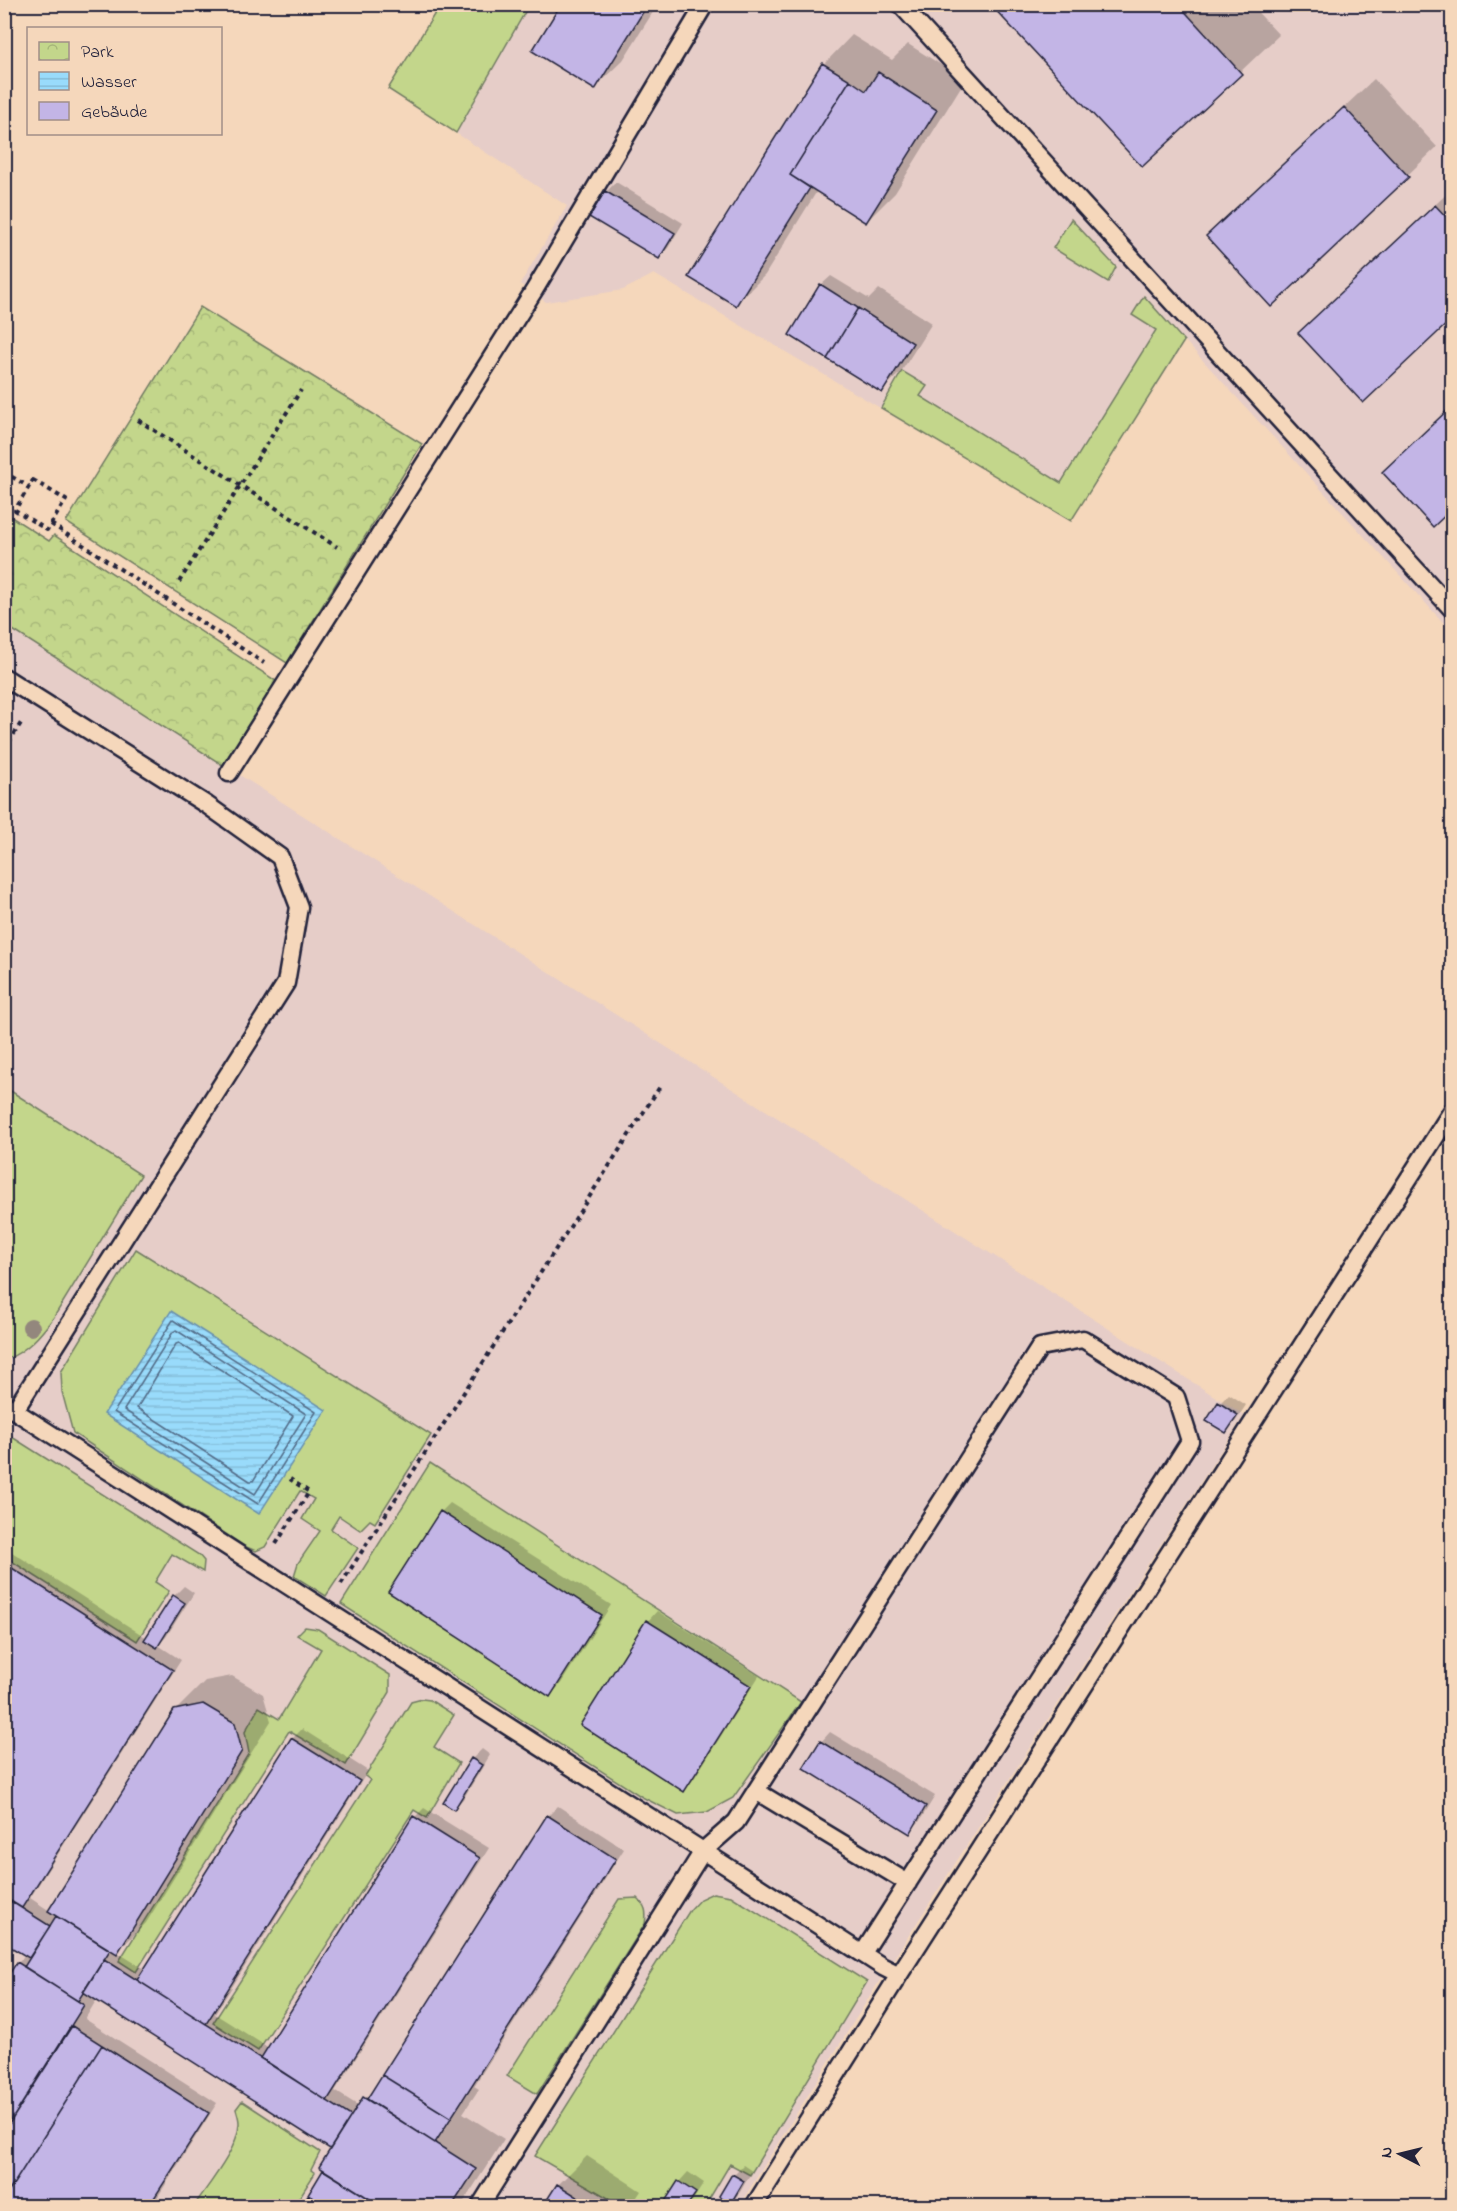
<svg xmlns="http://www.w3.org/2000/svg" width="1457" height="2211" font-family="'Indie Flower',sans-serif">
  <defs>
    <pattern id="park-crowns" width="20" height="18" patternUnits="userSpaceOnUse" patternTransform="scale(1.5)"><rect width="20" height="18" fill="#c3d68b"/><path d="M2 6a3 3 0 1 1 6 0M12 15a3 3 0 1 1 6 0" fill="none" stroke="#a7b779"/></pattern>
    <pattern id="water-rules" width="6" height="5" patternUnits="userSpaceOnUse" patternTransform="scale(1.5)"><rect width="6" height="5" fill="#99dbfb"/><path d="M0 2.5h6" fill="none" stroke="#84bcd8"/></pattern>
  </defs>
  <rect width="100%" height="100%" fill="#f5d7bb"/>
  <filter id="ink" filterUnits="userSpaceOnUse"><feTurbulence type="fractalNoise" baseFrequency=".0167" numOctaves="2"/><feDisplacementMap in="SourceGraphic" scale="12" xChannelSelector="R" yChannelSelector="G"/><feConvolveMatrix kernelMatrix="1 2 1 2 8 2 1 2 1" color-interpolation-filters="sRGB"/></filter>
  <g filter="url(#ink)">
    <path fill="#e6cdc8" d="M529,5H1452V632L1185,341L1071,521L654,274L623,290L546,302L520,284L567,206L456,133Z
      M4,625L1244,1415L873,1991L739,2206H5Z"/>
    <path fill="#c3d68b" stroke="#727c63" stroke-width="1.5" d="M440,5H529L456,133L388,89Z
      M1071,219L1116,267L1108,282L1053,248Z
      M1144,296L1184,341L1071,521L881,408L902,371L927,386L920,396L1061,483L1156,330L1132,315Z
      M6,1088L141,1175L54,1317C40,1336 27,1351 5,1360Z
      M136,1249L431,1435L375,1523L370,1520L360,1530L339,1516L331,1529L358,1548L326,1596L294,1576L298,1563L320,1531L302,1519L314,1499L300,1491L265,1547L256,1551L244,1546L73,1433L62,1392L61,1372Z
      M4,1432L199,1555L204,1561L203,1572L172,1554L155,1582L169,1591L137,1641L5,1557Z
      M430,1463L801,1702L733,1798L707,1812L678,1815L642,1797L341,1604Z
      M305,1627L318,1629L390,1675V1692L346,1765L289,1731L136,1972L119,1961L249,1753L245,1732L259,1707L279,1719L321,1649L297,1635Z
      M422,1699L430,1700L454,1715L434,1747L459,1763L427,1818L414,1810L258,2051L213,2023L370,1780L365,1776L411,1702Z
      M713,1893L731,1896L867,1982L750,2175L730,2164L705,2206H622L535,2156L690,1910L700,1899Z
      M637,1898C646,1906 647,1912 645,1924L537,2094L507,2076L619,1899Z
      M242,2101L320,2152L311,2170L315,2173L294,2206H194C208,2185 239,2148 239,2123C239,2118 237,2113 236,2109Z"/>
    <path fill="url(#park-crowns)" stroke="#727c63" stroke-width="1.5" d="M200,307L422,444L287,663L66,522Z
      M5,513L49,541L54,535L276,681L224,766L5,625Z"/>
    <path fill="url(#water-rules)" stroke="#6991ae" stroke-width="1.5" d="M171,1311L326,1410L259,1514L104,1414Z"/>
    <path fill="#0003" d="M563,4H658L623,60L594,88Z
      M993,4H1250L1279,35L1142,165Z
      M852,35L892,60L908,44L965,80L895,193L866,222L817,191L765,275L736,304L690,276L824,64Z
      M1374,79L1437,147L1271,305L1237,208Z
      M616,182L683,223L668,248L659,257L592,217L607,191Z
      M1452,189V317L1363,401L1329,304Z
      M831,276L869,299L879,289L932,323L901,372L881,391L821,285Z
      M1452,406V507L1433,525L1413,443Z
      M1229,1394L1246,1405L1235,1422L1226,1431L1220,1403Z
      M450,1503L611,1605L560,1685L550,1695L441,1512Z
      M4,1547L147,1638L174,1596L184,1586L194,1593L166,1637L158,1645L181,1660L30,1898L50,1911L175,1711L205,1681L232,1676L263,1694L271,1721L146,1923L117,1952L146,1970L292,1739L302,1729L368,1771L215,2014L269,2048L415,1817L424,1808L489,1848L335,2091L359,2106L379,2082L548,1816L558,1806L624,1849L474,2086L479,2089L463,2113L504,2139L461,2206H302L325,2169L332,2148L97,1999L85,2019L217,2103L152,2206H4V1984L18,1963L26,1955L4,1941Z
      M657,1611L759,1676L693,1780L684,1790L582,1725L648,1621Z
      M830,1732L935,1796L919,1822L909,1832L821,1742Z
      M482,1749L490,1755L463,1799L454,1808L472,1759Z
      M587,2156L641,2191L631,2206H544L558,2185Z
      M743,2165L752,2171L740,2192L729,2206H716L724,2197L721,2195L733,2175Z
      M688,2172L704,2183L689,2206H663L679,2182Z"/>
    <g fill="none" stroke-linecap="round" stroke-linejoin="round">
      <path stroke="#526c88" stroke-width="1.5" d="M173,1320L316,1412L258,1504L114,1412Z
        M176,1330L306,1414L255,1494L124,1410L173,1332Z
        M179,1343L293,1416L253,1481H250L137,1408L176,1344Z"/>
    </g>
    <path fill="#c3b5e6" stroke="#22223b" stroke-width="1.5" d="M561,4H648L595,90L532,51Z
      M990,4H1178L1242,74L1142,167Z
      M822,63L850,80L790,175L810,188L736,306L688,277Z
      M878,72L937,110L866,223L790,175L850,80L866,91Z
      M1344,107L1409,177L1271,307L1206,236Z
      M605,191L675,233L659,259L589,217Z
      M1435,205L1452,223V319L1363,403L1298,333Z
      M820,284L858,308L827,359L789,335Z
      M858,308L913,343L882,393L827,359Z
      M1452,406V509L1433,527L1382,472Z
      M1218,1402L1238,1415L1226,1433L1206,1421Z
      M440,1511L602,1615L550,1697L388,1592Z
      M4,1563L173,1670L22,1908L4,1897Z
      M173,1595L185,1603L157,1648L144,1640Z
      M646,1620L751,1686L684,1792L580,1725Z
      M203,1704L235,1723L242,1751L117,1954L48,1911L174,1710Z
      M291,1738L360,1781L206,2024L137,1980Z
      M820,1741L926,1806L910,1834L803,1768Z
      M471,1758L482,1765L454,1810L443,1803Z
      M547,1815L616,1859L451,2118L382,2075Z
      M413,1816L480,1858L327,2101L261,2058Z
      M4,1897L50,1926L29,1958L4,1943Z
      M56,1916L110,1950L78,2001L24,1967Z
      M104,1959L351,2116L330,2149L83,1992Z
      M17,1962L84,2005L4,2132V1982Z
      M72,2026L102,2045L4,2199V2132Z
      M102,2045L209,2113L149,2206H4V2199Z
      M382,2075L451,2118L435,2143L367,2099Z
      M363,2097L476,2169L452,2206H381L319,2167Z
      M323,2170L381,2206H326L308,2195Z
      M732,2174L744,2181L731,2203L719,2196Z
      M678,2181L696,2193L687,2206H662Z
      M557,2184L592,2206H543Z
      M308,2195L326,2206H300Z"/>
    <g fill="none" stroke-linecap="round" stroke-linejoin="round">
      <defs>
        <path id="lane" d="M900,4L1452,609
          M4,677L207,805L280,857L299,907L286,983L15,1410
          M229,773L535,289L705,4
          M4,1404L703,1851L736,1822L1040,1347L1083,1339L1176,1397L1190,1441L863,1953
          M756,1791L908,1883
          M480,2206L703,1851L883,1967L899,1975
          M754,2206L899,1975L1452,1111"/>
      </defs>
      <use href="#lane" stroke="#22223b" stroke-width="21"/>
      <path stroke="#22223b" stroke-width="4" stroke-dasharray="4.5 4.5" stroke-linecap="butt" d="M138,420L337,547
        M4,472L29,487
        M33,480L66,500L47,530L15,510Z
        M51,524L264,663
        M179,582L301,390
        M4,750L21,723
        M276,1544L309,1492L290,1479
        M341,1584L661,1085"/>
      <use href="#lane" stroke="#f5d7bb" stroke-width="16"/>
    </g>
    <circle fill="#93877d" cx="31" cy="1327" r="9"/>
  </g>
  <rect width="1457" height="2211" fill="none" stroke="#f5d7bb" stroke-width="24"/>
  <rect x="12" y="12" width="1433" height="2187" fill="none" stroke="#22223b" stroke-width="2" filter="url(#ink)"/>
  <rect x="27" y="27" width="195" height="108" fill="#f5d7bb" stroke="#a18f88" stroke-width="1.5"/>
  <rect x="39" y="42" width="30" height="18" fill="url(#park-crowns)" stroke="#a18f88" stroke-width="1.5"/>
  <text x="81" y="57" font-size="18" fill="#22223b">Park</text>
  <rect x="39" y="72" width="30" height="18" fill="url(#water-rules)" stroke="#a18f88" stroke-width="1.5"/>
  <text x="81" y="87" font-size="18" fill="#22223b">Wasser</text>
  <rect x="39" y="102" width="30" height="18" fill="#c3b5e6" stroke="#a18f88" stroke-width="1.5"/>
  <text x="81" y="117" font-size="18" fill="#22223b">Gebäude</text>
  <g transform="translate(1400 2154) rotate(277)" stroke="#f5d7bb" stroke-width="4.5" paint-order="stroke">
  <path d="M0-4.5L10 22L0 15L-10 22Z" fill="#22223b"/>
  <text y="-9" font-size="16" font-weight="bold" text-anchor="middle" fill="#22223b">N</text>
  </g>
</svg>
